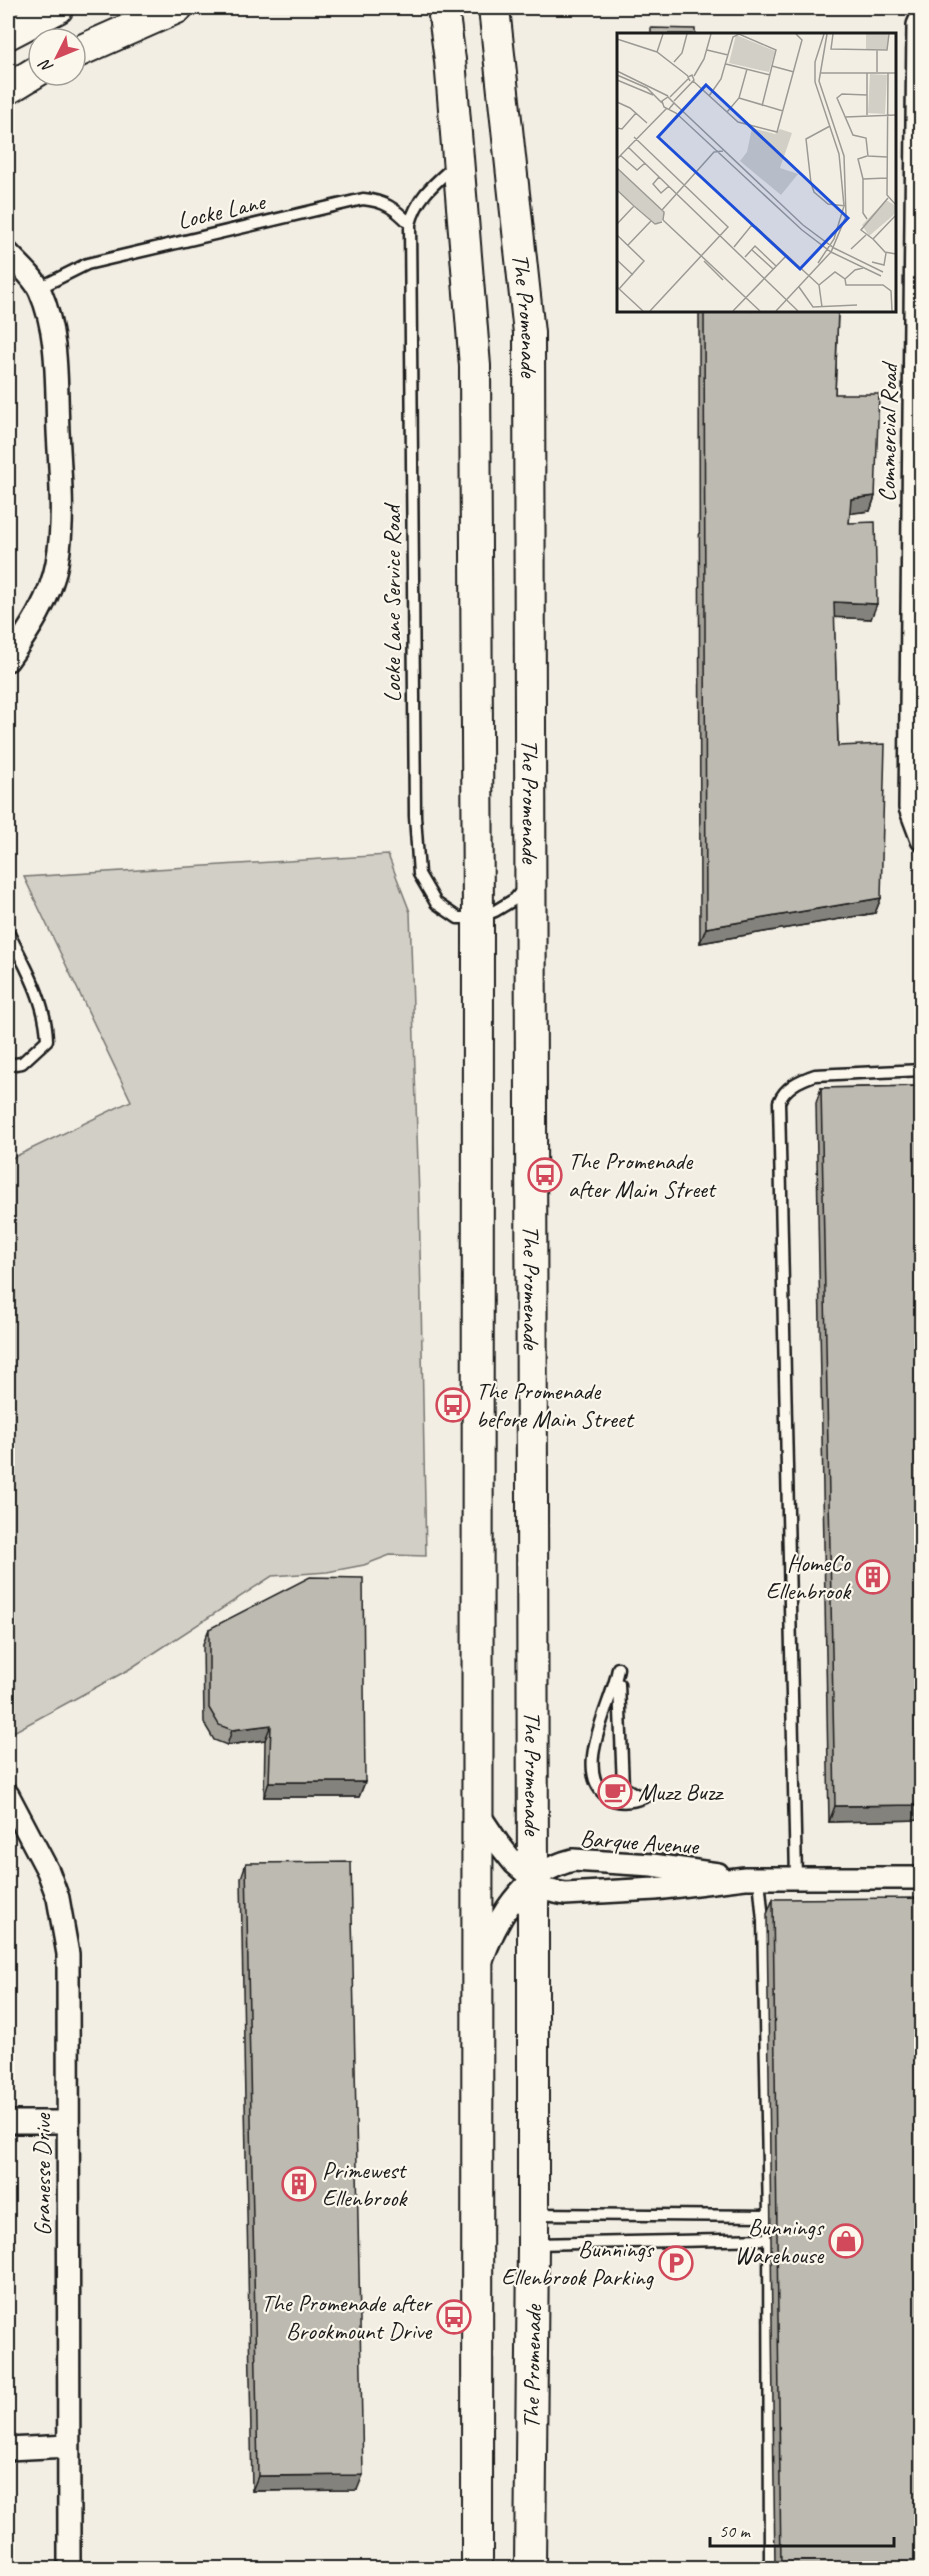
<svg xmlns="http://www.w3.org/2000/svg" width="929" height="2576" font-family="Caveat,sans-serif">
  <rect width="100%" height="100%" fill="#f2eee4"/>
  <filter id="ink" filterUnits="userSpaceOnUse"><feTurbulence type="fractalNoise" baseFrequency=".0167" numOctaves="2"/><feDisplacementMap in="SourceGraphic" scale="12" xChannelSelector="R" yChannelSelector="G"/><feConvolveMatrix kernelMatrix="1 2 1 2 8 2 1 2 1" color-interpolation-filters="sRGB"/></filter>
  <g filter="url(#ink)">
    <path fill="#d2cfc6" stroke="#777671" stroke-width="1.5" d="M388,855L410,912L419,1197L426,1556L390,1555L364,1565L327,1572L272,1576L128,1670L8,1735V1160L131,1101L24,877Z"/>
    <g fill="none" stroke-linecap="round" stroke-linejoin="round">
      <defs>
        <path id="lane" d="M454,166C434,184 417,197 410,224L415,816L419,874L436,903L458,918H478L495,911L515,899L524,888
          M39,288L87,264L363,199C384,201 395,208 410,224
          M8,932C25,966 46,1001 47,1040L22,1063L8,1065
          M618,1668C614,1701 569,1772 609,1798C621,1805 637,1801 649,1795
          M619,1684L623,1787L637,1795H648
          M759,1878L763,1921L769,2216L770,2568
          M796,1878L779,1102C785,1087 800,1080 815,1075L922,1070
          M536,2214L769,2216
          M535,2244L769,2239"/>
        <path id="street" d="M922,16L918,25L910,808L922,840
          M8,253C18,264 34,277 40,291C59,334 56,384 58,431C60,474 65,520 57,563C51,598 28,632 8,660
          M8,1795L48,1871L58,1898L68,1954L69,2568
          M478,1813L498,1843L514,1863L546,1890L565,1894L655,1889L745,1878H922
          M482,1960C498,1915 524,1872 573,1860L652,1865L718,1874
          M8,2122H67
          M8,2449L68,2446"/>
        <g id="secondary">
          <path d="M443,8L450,60L475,366L478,918L477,2568"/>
          <path id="s1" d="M494,8L529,333L533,1880V2244L530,2568"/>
          <path d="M8,34L58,8"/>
          <path d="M75,53L177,8"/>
          <path d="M8,89L39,70"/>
        </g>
      </defs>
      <use href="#lane" stroke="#1c1c1c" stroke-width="15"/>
      <use href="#street" stroke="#1c1c1c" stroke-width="26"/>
      <use href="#secondary" stroke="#1c1c1c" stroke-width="34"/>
      <use href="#lane" stroke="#fbf7ec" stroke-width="10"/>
      <use href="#street" stroke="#fbf7ec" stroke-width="21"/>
      <use href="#secondary" stroke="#fbf7ec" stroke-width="30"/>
    </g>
    <path fill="#a3a098" stroke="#1c1c1c" stroke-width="1.5" d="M699,310H838L835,394L875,496L870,511L850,513L849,523L871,619L834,617L838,746L881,898L875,913L700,943Z
      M921,1086V1820L829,1822L816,1103L821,1088Z
      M209,1629L365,1782L359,1797H264L265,1740L227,1745L214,1740L204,1723L203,1644Z
      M246,1863L357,2490L252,2491L241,1878Z
      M773,1899L921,2568H775L767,1914Z"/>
    <path fill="#84827c" stroke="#1c1c1c" stroke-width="1.5" d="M875,496L870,511L845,514L851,499Z
      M834,602L877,604L871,619L828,617Z
      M881,898L875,913L700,943L706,928Z
      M271,1725L265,1740L227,1745L232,1730Z
      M269,1782H365L359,1797H264Z
      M921,1805V1820L829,1822L835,1806Z
      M363,2475L357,2490L252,2491L258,2476Z"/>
    <path fill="#bdbab1" stroke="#1c1c1c" stroke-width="1.5" d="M651,28L695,29V34H651Z
      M704,310H838L835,394H879L875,496L851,499L849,523L875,522L877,604L834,602L838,746L885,744L881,898L706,928Z
      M921,1086V1805L835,1806L821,1088Z
      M310,1577L363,1578L365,1782H269L271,1725L232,1730L219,1725L209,1708V1629Z
      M351,1862L363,2475L258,2476L246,1863Z
      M921,1898V2568H781L773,1899Z"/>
  </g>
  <defs>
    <symbol id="bus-ring" viewBox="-11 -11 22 22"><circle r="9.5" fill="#fbf7ec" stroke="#d1495b" stroke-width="1.5"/><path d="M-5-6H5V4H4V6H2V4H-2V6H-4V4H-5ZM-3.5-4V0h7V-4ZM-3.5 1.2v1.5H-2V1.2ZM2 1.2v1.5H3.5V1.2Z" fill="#d1495b"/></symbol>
    <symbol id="building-ring" viewBox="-11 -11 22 22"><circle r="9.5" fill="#fbf7ec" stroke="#d1495b" stroke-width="1.5"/><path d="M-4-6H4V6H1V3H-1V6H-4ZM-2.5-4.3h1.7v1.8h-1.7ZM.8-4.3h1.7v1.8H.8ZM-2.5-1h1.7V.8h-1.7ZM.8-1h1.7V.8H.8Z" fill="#d1495b"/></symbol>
    <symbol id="cafe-ring" viewBox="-11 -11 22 22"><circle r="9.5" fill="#fbf7ec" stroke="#d1495b" stroke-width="1.5"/><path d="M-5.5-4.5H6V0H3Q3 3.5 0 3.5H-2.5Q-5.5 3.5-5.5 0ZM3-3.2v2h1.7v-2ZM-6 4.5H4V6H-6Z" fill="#d1495b"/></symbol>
    <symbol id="shop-ring" viewBox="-11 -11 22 22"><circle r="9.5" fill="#fbf7ec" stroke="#d1495b" stroke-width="1.5"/><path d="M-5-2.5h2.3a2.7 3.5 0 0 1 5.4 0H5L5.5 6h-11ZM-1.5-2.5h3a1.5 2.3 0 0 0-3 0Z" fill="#d1495b"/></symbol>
    <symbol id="parking-ring" viewBox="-11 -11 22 22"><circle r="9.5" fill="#fbf7ec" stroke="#d1495b" stroke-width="1.5"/><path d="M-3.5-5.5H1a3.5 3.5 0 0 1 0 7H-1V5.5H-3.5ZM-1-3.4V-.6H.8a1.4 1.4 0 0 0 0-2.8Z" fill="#d1495b"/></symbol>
  </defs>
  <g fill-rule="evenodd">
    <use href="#bus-ring" x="526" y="1156" width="38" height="38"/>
    <use href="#bus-ring" x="434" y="1386" width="38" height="38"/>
    <use href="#building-ring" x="854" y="1558" width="38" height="38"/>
    <use href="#cafe-ring" x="596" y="1773" width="38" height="38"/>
    <use href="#building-ring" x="280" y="2165" width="38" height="38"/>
    <use href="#shop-ring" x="827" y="2222" width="38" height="38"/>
    <use href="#parking-ring" x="657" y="2244" width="38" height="38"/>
    <use href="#bus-ring" x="435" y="2298" width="38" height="38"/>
  </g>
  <g text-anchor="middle" stroke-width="4.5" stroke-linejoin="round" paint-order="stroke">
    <g font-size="24" fill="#1c1c1c" stroke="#fbf7ec">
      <text transform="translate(221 211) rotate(-13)" y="8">Locke Lane</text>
      <text dy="8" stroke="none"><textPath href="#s1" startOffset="309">The Promenade</textPath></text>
      <text transform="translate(888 433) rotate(-89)" y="8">Commercial Road</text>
      <text transform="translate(392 604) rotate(-90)" y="8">Locke Lane Service Road</text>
      <text dy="8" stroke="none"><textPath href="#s1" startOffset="795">The Promenade</textPath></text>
      <text dy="8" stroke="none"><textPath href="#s1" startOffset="1281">The Promenade</textPath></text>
      <text dy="8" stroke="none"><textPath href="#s1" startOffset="1767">The Promenade</textPath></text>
      <text transform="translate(639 1842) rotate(4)" y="8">Barque Avenue</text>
      <text transform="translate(42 2175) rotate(-90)" y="8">Granesse Drive</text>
      <text transform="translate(532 2367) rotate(-89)" y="8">The Promenade</text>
    </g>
    <g font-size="24" fill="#1c1c1c" stroke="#fbf7ec" text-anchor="start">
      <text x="568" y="1169">The Promenade<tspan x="568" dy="28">after Main Street</tspan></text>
      <text x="476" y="1399">The Promenade<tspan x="476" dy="28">before Main Street</tspan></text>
      <text x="850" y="1571" text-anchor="end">HomeCo<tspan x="850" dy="28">Ellenbrook</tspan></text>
      <text x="638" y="1800">Muzz Buzz</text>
      <text x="322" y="2178">Primewest<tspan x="322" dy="28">Ellenbrook</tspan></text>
      <text x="823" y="2235" text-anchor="end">Bunnings<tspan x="823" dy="28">Warehouse</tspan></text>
      <text x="653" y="2257" text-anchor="end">Bunnings<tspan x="653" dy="28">Ellenbrook Parking</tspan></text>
      <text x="431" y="2311" text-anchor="end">The Promenade after<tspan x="431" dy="28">Brookmount Drive</tspan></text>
    </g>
  </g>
  <g transform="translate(617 33)">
    <rect width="279" height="279" fill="#f2eee4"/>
    <path d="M249,1H271V16H249ZM119,2L158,18L152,39L112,30ZM253,41L270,42L268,81L251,80ZM135,95L158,101L163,96L175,100L163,135L181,141L164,162L123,128L130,119ZM0,135L48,180L46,187L40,192L0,157ZM269,167L279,173V180L252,203L245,192Z" fill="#d2cfc6"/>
    <path fill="none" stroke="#9c9a94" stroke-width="1.5" d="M216,1L214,16L270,17L272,1M0,6L40,19L71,43M90,17L111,22M260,17V39M40,19L46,1M57,29L65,20L70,1M109,31L153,42M155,33L177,39M0,38L51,63M203,40H279M271,40L270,162L279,172M0,42L30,55L45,70M77,43L87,26L94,1M0,47L36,62M76,48L121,89L160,99L185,7L179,1M250,62L225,61L220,65L236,102L249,105L251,123L270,124M92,63L104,46L116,4L122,1L159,17L145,73M53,64L71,46M122,65L166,78M57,68L77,47L75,42L71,44L73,48M0,69L13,75L30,90M57,70L186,192L217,215L266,239M52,76L57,70L51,64L45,68L47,74L59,80L185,197L214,219L264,243M110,79L122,65L130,36M250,82V40M228,84L279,82M213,93L189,106L194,150L197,159L211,171L229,173M0,95L5,96L19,80M17,104L111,194L33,278M11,114L181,278M3,122L20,137L28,130M0,126L50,75M0,135L47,179L46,187M42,144L36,151L44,160L52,153M246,146L241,126L250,123M0,157L17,173M271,165L244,197L256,206L279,182M45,177L97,119L106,118M250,186L246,180V146L270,145M46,187L143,278M0,191L17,173L38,191L45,189M0,202L27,228L2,256M256,206L268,219L279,221M11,212L34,188M117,214L134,193L139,194L202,252L205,274M234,216L249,202M135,217L156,236M128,224L138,213L159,233M0,227L16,242M87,228L106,247M255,229L267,232L269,220M201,230L217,206L227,173L222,121L198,49V29L207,1M228,246L238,237L246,235M202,252L218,239L228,246L229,252H266L274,258L275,278M0,254L26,278M182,254L196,274L240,272M116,278L170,222M159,278L214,219L229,183L227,123L202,48L210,1"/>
    <path fill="#1d4ed8" fill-opacity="0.15" stroke="#1d4ed8" stroke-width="3" d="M89,52L231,185L183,236L41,104Z"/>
    <rect width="279" height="279" fill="none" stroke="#1c1c1c" stroke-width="3"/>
  </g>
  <rect width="929" height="2576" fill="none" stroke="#fbf7ec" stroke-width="30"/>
  <rect x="15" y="15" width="899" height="2546" fill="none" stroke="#1c1c1c" stroke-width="2" filter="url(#ink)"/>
  <g transform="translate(57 57) rotate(227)"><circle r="28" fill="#fbf7ec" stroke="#a29f99" stroke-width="1.5"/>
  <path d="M0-4.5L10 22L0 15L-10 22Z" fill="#d1495b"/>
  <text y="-9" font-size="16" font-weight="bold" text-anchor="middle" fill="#1c1c1c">N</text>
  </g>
  <path d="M710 2537v9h184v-9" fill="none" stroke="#1c1c1c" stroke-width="3"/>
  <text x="719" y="2537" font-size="18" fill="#1c1c1c" stroke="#fbf7ec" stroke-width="4.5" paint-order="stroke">50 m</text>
</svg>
